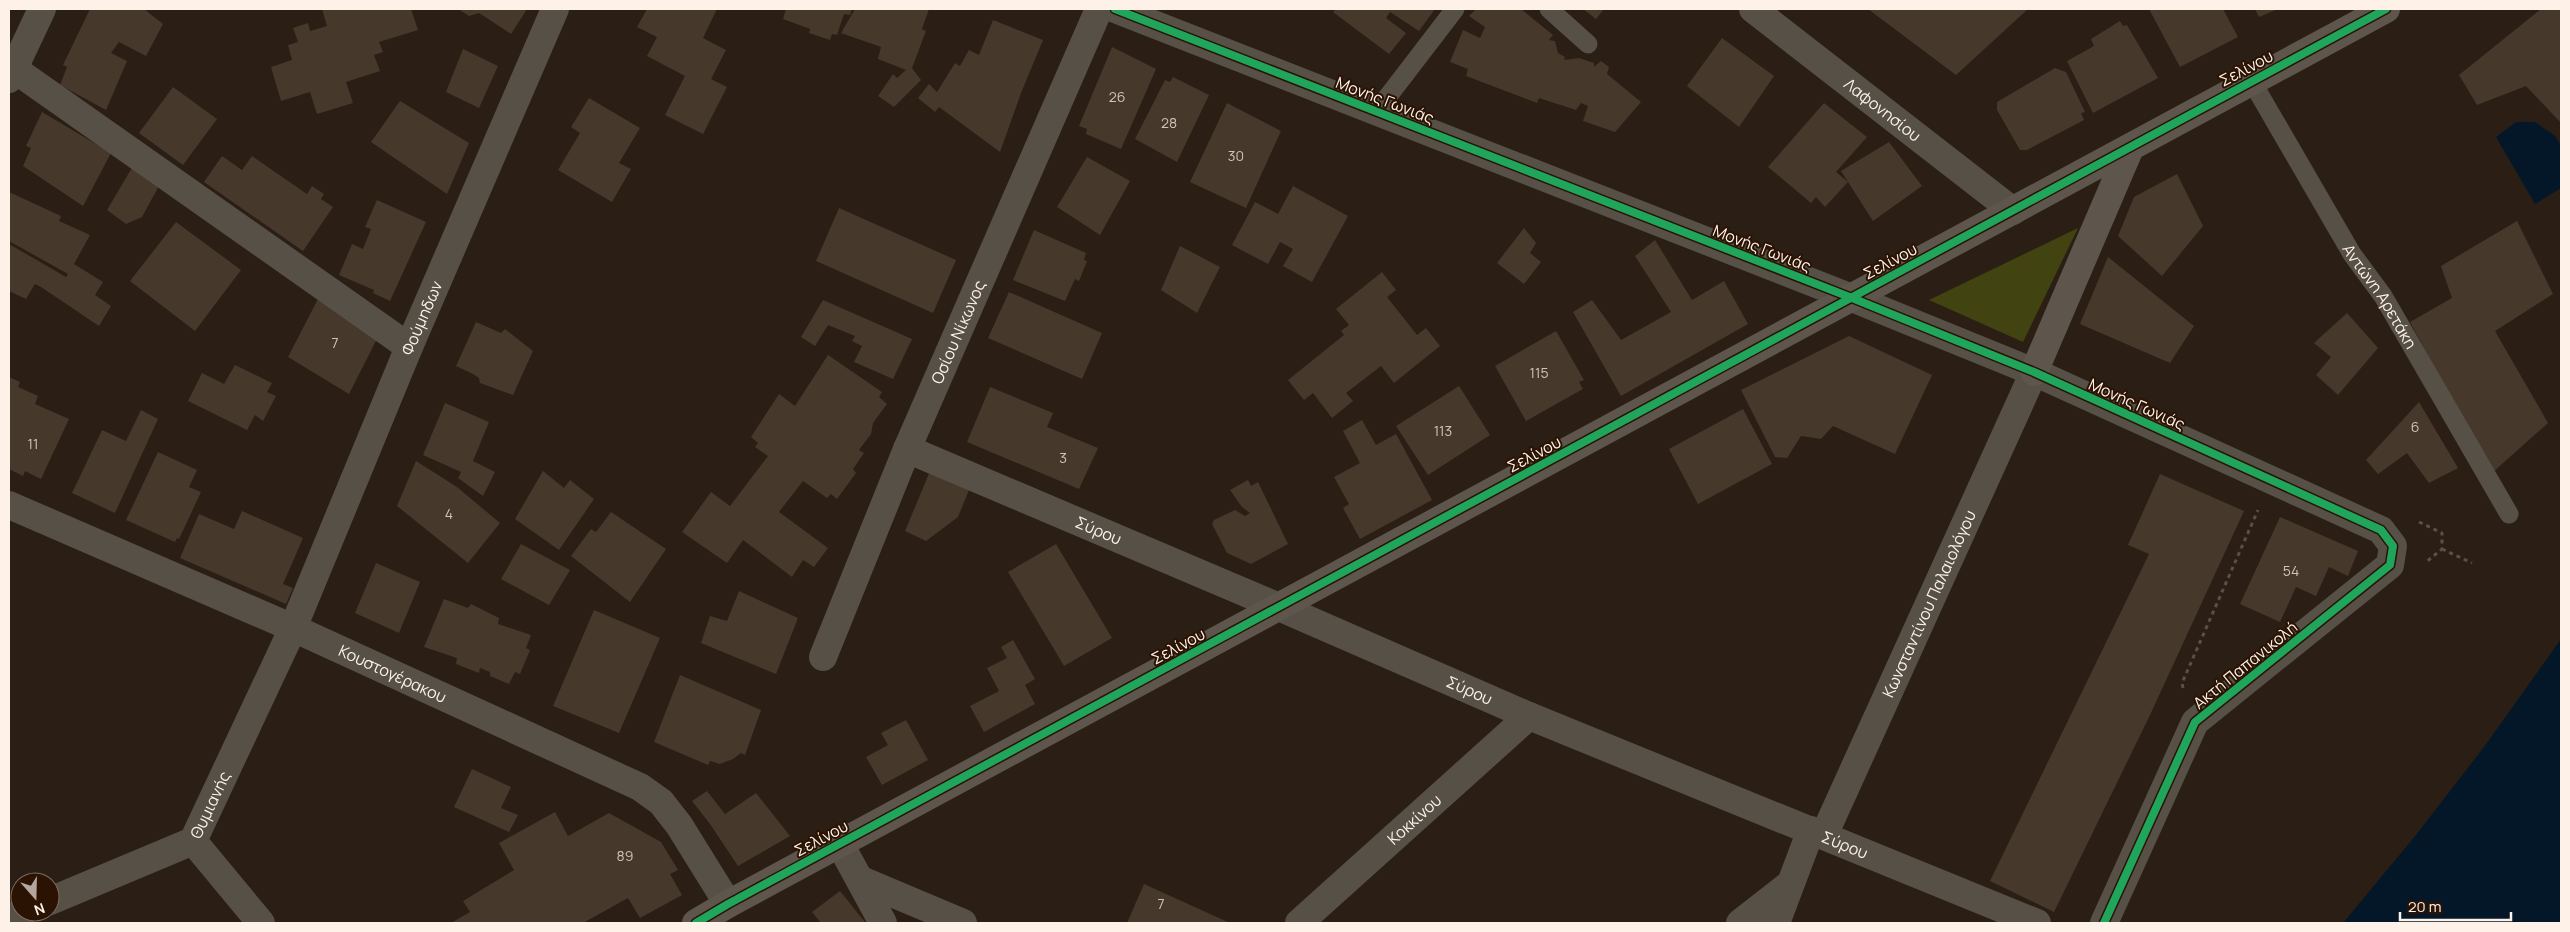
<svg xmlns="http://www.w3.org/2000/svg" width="2570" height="932" font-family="Manrope,sans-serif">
  <rect width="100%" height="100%" fill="#2b1e14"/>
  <path fill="#414311" d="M2078,228L2023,342L1929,300Z"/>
  <path fill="#041728" d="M2516,122H2535L2555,136L2561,145V188L2535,204L2496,137Z
    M2561,639V923H2343L2416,835L2484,747Z"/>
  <path fill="#47382c" d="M90,9H144L163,24L146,56L119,42L111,53L127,61L106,110L60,85L67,67L63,65Z
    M322,9H411L418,30L379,42L383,52L374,55L380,71L346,82L353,103L317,114L310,92L281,101L271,67L292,60L288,45L298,42L293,28L308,23L310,31L327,26Z
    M458,9H527L511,34L479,13L469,16Z
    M647,9H717L703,38L726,50L711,79L727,87L703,134L665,115L685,76L647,56L657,37L637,27Z
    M786,9H852L850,15L844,14L837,35L832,34L830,40L809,33L810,29L783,19Z
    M855,9H929L922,29L926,31L912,68L921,80L894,107L878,96L893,74L897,78L906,70L878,59L881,47L841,33Z
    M1336,9H1435L1419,31L1390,12L1386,18L1406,33L1389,54L1333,12Z
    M1476,9H1521L1553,35L1549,40L1555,41L1558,53L1565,57L1564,60L1579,58L1594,63V67L1601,61L1609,67L1607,74L1641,102L1615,132L1583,121L1588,106L1581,103L1576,110L1539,98L1537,103L1466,76L1468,69L1450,62L1463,30L1480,38L1485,27L1469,16Z
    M1583,9H1604L1596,19Z
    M1868,9H2028L1956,75Z
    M2149,9H2223L2238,37L2180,67Z
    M2255,9H2278L2259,17Z
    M2541,9H2561V123L2526,86L2477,105L2459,75Z
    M993,20L1043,40L1021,93L1000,152L939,107L935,112L918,98L929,84L937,92L955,63L960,66L969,50L979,55Z
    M2120,21L2123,26L2127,25L2158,78L2093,113L2067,61L2094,46L2091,39Z
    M1722,38L1774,76L1739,127L1687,86Z
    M1112,47L1156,69L1121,149L1086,134L1087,129L1079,126Z
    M463,49L498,66L479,108L446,92Z
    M2055,68L2066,72L2085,112L2081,113L2084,120L2027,150H2020L1997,110V102Z
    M1173,77L1209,95L1177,162L1135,139L1165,80L1170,82Z
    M173,87L217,119L183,165L139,133Z
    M589,98L640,128L619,163L631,169L612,202L558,170L580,133L571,127Z
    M400,101L469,143L447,194L371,142Z
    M1227,103L1281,131L1246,208L1190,182Z
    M1824,103L1867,137L1836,172L1848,182L1825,207L1816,197L1811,203L1768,167Z
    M42,112L111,153L83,206L23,166L31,148L26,146Z
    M1889,142L1922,186L1873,221L1841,171Z
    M222,156L242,170L252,156L307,194L312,186L324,194L321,199L333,207L303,251L204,182Z
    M1087,157L1130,181L1100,235L1057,207Z
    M133,166L160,184L142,217L126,224L107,210Z
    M2177,174L2203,226L2162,276L2118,236L2134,197Z
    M1293,186L1348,216L1312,282L1283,266L1293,249L1280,242L1268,264L1232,245L1255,202L1278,214Z
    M9,192L61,216L59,221L90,235L74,264L103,282L95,295L111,306L99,326L41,287L35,284L26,299L9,291V244L66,277L68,274L9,241Z
    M377,200L426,222L390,301L373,293L374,290L339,275L352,244L363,249L371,229L365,227Z
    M839,208L956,260L933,313L816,261Z
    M2517,221L2553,294L2495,331L2548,423L2492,473L2410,322L2452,298L2441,266Z
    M176,222L241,270L195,331L130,281Z
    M1524,228L1536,243L1530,253L1541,262L1524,284L1497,263Z
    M1034,230L1086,253L1084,260L1087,261L1079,281L1075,279L1065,301L1013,280Z
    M1655,240L1692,300L1724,281L1748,324L1621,396L1573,312L1592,300L1621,340L1671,312L1635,256Z
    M1180,246L1220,267L1197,313L1161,290Z
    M2108,257L2194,326L2170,363L2080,324Z
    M1382,272L1396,290L1387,297L1417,335L1426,328L1440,346L1394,383L1381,366L1346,393L1353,401L1332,418L1313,393L1304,400L1288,380L1344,335L1341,331L1349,325L1336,309Z
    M1009,292L1102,333L1082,379L988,338Z
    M318,299L382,329L349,394L288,357Z
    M823,300L912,339L893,379L854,362L862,346L852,341L855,336L828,325L815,346L801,337Z
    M2347,313L2378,348L2338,395L2316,375L2331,357L2314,343Z
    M476,322L501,333L505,329L533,351L513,395L480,383L479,378L473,374L456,366Z
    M1556,331L1584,380L1579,382L1583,389L1526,421L1495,366Z
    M1849,336L1932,375L1895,454L1833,426L1821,439L1801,436L1787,458L1775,457L1741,390Z
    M828,355L882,392L879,397L887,404L873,423L871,434L859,450L864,453L853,469L856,473L837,499L831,494L827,498L803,481L779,512L828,548L814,567L803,560L792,577L743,540L727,563L682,532L711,492L730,506L768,456L755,447L758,443L751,437L779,394L795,406Z
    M235,365L272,383L267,392L276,396L263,421L255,415L247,430L188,401L202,373L224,384Z
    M9,377L20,382L18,387L38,396L35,404L69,419L41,479L25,471L23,476L9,469Z
    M1459,386L1490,435L1428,475L1396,426Z
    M990,387L1053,413L1047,427L1098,448L1079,489L967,442Z
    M2419,402L2458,468L2429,483L2407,453L2378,474L2366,460Z
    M445,403L489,422L473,461L495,472L483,496L458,478L461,472L423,455Z
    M1743,409L1772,464L1698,504L1669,449Z
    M141,410L158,419L115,513L72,493L102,430L126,441Z
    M1362,420L1376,445L1396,434L1432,500L1360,539L1343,508L1349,504L1334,477L1360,463L1343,431Z
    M158,452L197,470L189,487L201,492L179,539L177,538L175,542L126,520Z
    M416,461L457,487L500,523L468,563L397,506Z
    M543,471L564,488L570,480L594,499L559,550L515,519Z
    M930,471L969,490L958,517L926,541L905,531Z
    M2160,474L2244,511L2150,715L2054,912L1990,881L2149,554L2128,545Z
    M1248,480L1251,486L1258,482L1288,544L1251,564L1227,553L1212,524L1214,520L1235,510L1245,516L1250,513L1242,507L1230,490Z
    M242,511L303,538L283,584L293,588L286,604L180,558L199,514L234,529Z
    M611,512L666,549L630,602L571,556L591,529L596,532Z
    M2280,517L2358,551L2348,576L2329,567L2316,596L2296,587L2280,622L2240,604Z
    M521,544L570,570L549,605L501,579Z
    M1056,544L1112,638L1064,666L1008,572Z
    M376,563L420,582L399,633L355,613Z
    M739,591L798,618L776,674L701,643L710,616L727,621Z
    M444,599L468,608L471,604L499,618L498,624L531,635L526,648L530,650L520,674L515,672L509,684L490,676V672L480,668L479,673L456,664L457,658L424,647Z
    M594,610L660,638L619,733L553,706Z
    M1013,640L1035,679L1025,685L1035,704L984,732L970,706L999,691L987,668L1007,658L1001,647Z
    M680,675L761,710L745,755L741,753L733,759L720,764L710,761L708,765L654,742Z
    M906,720L928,760L882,785L866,757L888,745L881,733Z
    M472,769L511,787L501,808L518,815L509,832L454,807Z
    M707,791L725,814L756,793L790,836L738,866L710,824L692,801Z
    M555,812L568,836L609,813L661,842L678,870L670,874L682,895L640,918L628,898L583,923H451L470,912L463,901L514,870L499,843Z
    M1144,884L1230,923H1127Z
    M840,891L865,922L866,923H821L812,912Z"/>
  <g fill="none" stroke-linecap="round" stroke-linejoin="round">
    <path stroke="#58514a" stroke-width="3" stroke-dasharray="4 4" stroke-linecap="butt" d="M2419,522L2442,533V549L2425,563
      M2442,549L2472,563
      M2183,688L2182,683L2258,510"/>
    <g stroke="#565046" stroke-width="19">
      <path d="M1549,9L1588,44"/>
      <path id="s1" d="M2251,80L2352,254L2383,296L2509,514"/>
      <path d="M1376,112L1455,9"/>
    </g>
    <g stroke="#565046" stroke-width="28">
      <path d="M1115,9L1852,298L2034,372L2381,530L2393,546L2390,565L2195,722L2104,923"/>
      <path id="s2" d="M1753,9L2013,211"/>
      <path d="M14,69L409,347"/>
      <path d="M9,79L42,9"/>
      <path id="s3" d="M907,449L1279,607L1529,716L2037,923"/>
      <path id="s4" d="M9,505L293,628L640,787L661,802L679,825L728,904"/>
      <path id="s5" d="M823,657L907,449L1099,9"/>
      <path id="s6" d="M1824,835L2034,372"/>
      <path d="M193,841L261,923"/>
      <path d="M840,844L883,923"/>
      <path d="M861,880L963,923"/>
      <path id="s7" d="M50,901L193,841L293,628L409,347L555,9"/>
      <path d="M9,918L24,912"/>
      <path id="s8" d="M1299,923L1529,716"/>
      <path d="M1740,923L1790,884"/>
      <path d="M1776,923L1811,830"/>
    </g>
    <path stroke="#5e564c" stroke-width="28" d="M2034,372L2130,148
      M696,923L728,904L2386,9"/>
    <defs>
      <path id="cycleway" d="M1115,9L1852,298L2034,372L2381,530L2393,546L2390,565L2195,722L2104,923
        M696,923L728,904L2386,9"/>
    </defs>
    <use href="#cycleway" stroke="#2b1303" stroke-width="11"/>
    <use href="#cycleway" stroke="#20a55d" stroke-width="8"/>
  </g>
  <g text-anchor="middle" stroke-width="4" stroke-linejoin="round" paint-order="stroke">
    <g font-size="14" fill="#d0c3b9">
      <text x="1117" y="102">26</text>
      <text x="1169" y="128">28</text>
      <text x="1236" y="161">30</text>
      <text x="335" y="348">7</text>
      <text x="1539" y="378">115</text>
      <text x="2415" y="432">6</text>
      <text x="1443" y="436">113</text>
      <text x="33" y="449">11</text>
      <text x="1063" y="463">3</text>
      <text x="449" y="519">4</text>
      <text x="2291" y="576">54</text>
      <text x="625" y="861">89</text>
      <text x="1161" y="909">7</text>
    </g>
    <g font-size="16" fill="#fef1e8" stroke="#2b1303">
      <text transform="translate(2246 68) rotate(-28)" y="6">Σελίνου</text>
      <text transform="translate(1385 100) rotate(21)" y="6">Μονής Γωνιάς</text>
      <text dy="6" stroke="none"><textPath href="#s2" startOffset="164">Λαφονησίου</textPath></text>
      <text transform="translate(1762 248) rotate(21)" y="6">Μονής Γωνιάς</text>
      <text transform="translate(1890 261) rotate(-28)" y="6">Σελίνου</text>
      <text dy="6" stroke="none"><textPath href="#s1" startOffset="252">Αντώνη Αρετάκη</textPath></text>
      <text dy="6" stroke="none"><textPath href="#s7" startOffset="726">Φούμηδων</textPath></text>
      <text dy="6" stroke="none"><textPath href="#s5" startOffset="352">Οσίου Νίκωνος</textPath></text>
      <text transform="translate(2137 404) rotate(24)" y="6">Μονής Γωνιάς</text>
      <text transform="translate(1534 454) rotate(-28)" y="6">Σελίνου</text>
      <text dy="6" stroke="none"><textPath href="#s3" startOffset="208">Σύρου</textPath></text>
      <text dy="6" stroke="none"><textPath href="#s6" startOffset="254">Κωνσταντίνου Παλαιολόγου</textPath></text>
      <text transform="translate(1178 646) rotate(-28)" y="6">Σελίνου</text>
      <text transform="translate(2245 665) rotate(-39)" y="6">Ακτή Παπανικολή</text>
      <text dy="6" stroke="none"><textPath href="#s4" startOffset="419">Κουστογέρακου</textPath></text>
      <text dy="6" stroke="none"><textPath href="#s3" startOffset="612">Σύρου</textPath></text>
      <text dy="6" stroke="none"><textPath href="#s7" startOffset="195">Θυμιανής</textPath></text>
      <text dy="6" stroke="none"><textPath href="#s8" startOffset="155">Κοκκίνου</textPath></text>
      <text transform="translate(821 838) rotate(-28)" y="6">Σελίνου</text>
      <text dy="6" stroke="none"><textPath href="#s3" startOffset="1018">Σύρου</textPath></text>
    </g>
  </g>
  <rect width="2570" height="932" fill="none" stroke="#fef1e8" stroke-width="20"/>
  <g transform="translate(35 897) rotate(160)"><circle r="24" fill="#2b1303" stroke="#7f6c5f"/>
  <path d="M0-4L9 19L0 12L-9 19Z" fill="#b4a79e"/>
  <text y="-8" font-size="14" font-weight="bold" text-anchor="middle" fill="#fef1e8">N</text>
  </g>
  <path d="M2400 912v8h111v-8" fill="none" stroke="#fef1e8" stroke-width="2.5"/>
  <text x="2408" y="912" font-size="15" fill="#fef1e8" stroke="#2b1303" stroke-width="4" paint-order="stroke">20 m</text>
</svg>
